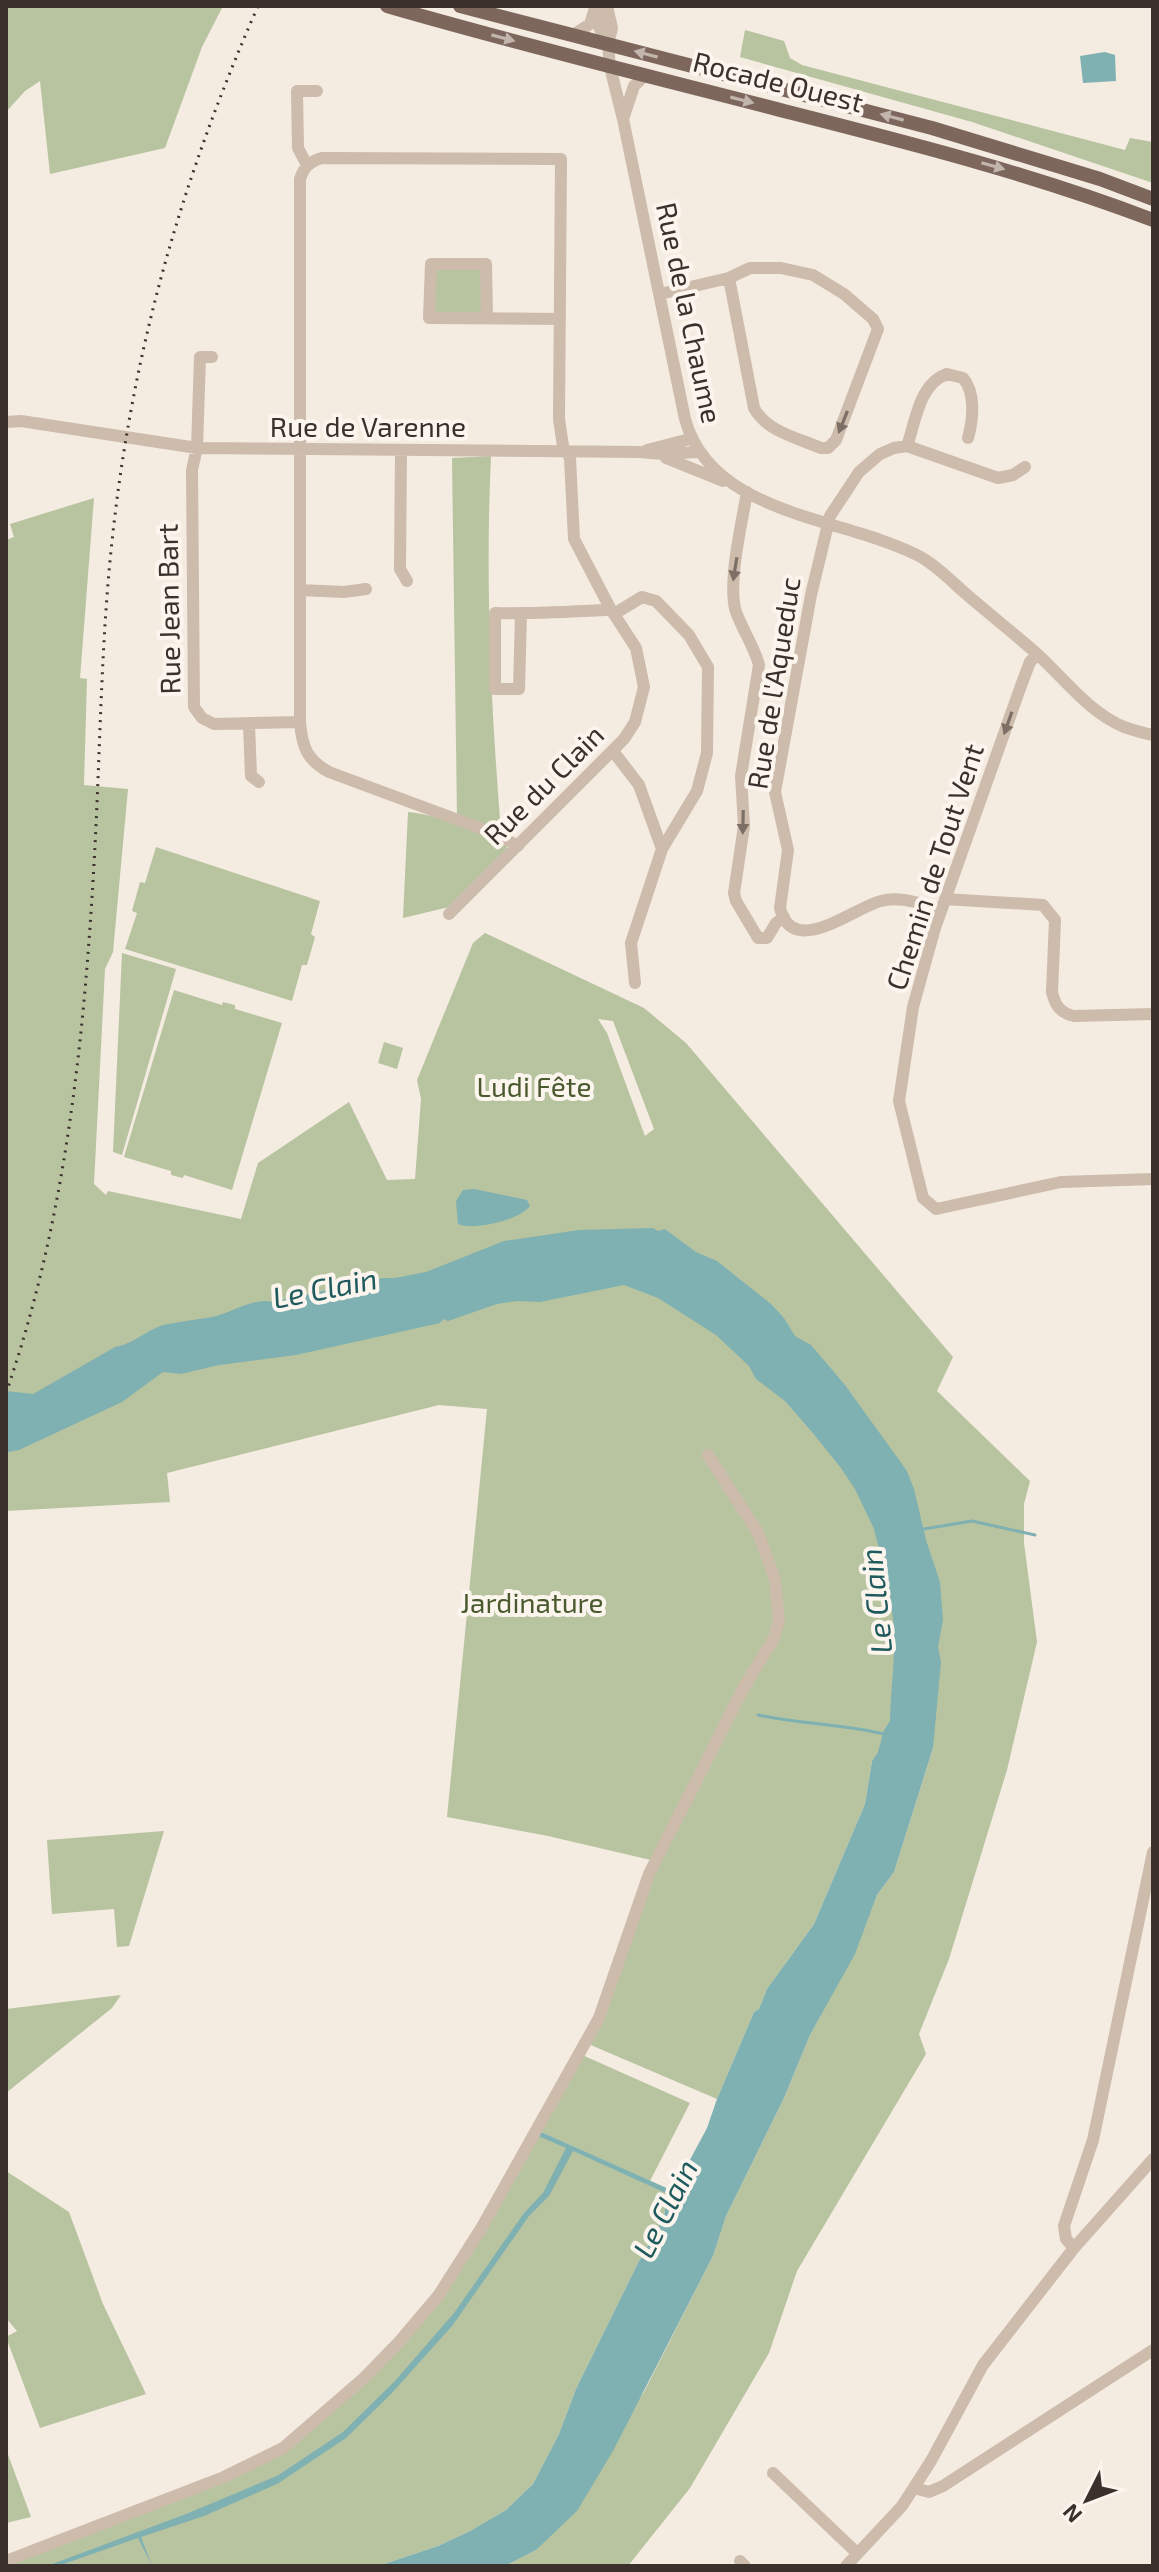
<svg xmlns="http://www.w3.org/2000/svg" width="1159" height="2572" font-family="'Exo 2',sans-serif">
  <rect width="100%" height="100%" fill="#f4ebe1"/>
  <path fill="#b8c4a0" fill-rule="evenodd" d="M6,6H223L202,47L165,148L50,174L40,81L25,91L6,112Z
    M745,30L784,41L790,58L802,65L1125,150L1130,138L1153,142V183L972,122L740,57Z
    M435,268H482L483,314H435Z
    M491,456C485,581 491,707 501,832L457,816L452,458Z
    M94,498L80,678L87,679L84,785L128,789L113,952L105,969L94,1184L106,1195L108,1191L241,1219L258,1163L349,1102L387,1180L415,1179L421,1099L417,1080L473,943L485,933L644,1008L686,1043L953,1357L937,1391L1030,1481L1024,1504V1543L1037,1642L1007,1770L949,1959L919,2034L926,2054L797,2271L769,2353L690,2488L628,2566H505L536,2550L644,2392L713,2256L726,2216L784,2098L810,2035L854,1954L877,1895L894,1872L933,1748L878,1752L872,1761L865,1804L814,1924L767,1989L759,2009L754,2012L717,2099L586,2043L655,1861L548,1836L447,1817L487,1409L439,1405L167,1473L170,1502L6,1511V540L14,537L10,524ZM598,1019L613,1021L654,1129L645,1136L607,1033Z
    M408,812C433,814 492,832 509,849L449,907L403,918Z
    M156,847L320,901L311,934L315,937L307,965H302L292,1001L125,949L137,913L132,911L140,882L145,883Z
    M122,953L176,969L122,1155L113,1152Z
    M174,990L222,1005L223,1002L235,1005V1009L282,1023L232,1190L184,1175L183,1178L171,1175V1171L124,1157Z
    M384,1042L403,1048L397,1069L378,1063Z
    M164,1831L129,1946L117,1947L114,1909L52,1914L47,1840Z
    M121,1995L112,2008L6,2093V2009Z
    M580,2054L690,2103L650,2181L539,2131Z
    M534,2133L671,2195L666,2202L664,2217L638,2263L576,2389L559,2434L533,2484L506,2510L470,2531L438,2546L378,2566H6L227,2475L314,2424L438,2296Z
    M6,2171L69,2212L103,2304L146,2394L40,2428L6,2337L17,2331L6,2318Z
    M6,2449L31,2517L6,2523Z"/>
  <path fill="#7fb0b2" d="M1105,52L1115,55L1116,81L1083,83L1080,56Z
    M474,1189L527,1200L530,1206C520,1220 474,1231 458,1224L456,1201L463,1190Z
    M653,1228L658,1231L665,1229L696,1252L717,1261L771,1304L784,1318L795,1336L811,1345L845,1385L907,1471L914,1489L926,1540L940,1582L943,1620L938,1647L941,1662L933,1748L894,1872L877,1895L855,1954L810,2035L784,2098L726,2216L713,2256L613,2451L577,2511L536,2550L505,2566H378L438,2546L470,2531L506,2510L533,2484L559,2434L576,2389L638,2263L664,2217L666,2202L670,2195L573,2151L549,2196L529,2216L452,2326L391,2394L346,2438L277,2484L204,2516L141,2537L152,2566L138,2538L58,2566H47L186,2514L277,2476L343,2432L395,2381L454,2313L524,2213L543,2193L566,2148L536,2135L539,2131L680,2194L684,2171L707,2128L717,2099L754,2012L759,2009L767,1989L814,1924L865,1804L872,1761L878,1752L884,1730L890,1721C891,1675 902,1622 883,1578L885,1572L874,1529L855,1489L841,1468L812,1432L785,1401L756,1379L749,1366L716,1335L658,1298L624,1285L540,1302L517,1301L497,1304L448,1321L443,1319L440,1323L296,1355L219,1365L181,1374L163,1372L122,1402L19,1450L8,1452L6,1391L33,1394L115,1347C135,1344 149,1327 168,1324C182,1322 197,1319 212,1317C232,1313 253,1297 273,1302L383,1278H395L426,1272L504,1241L579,1230Z"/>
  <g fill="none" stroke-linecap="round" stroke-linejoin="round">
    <path stroke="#7fb0b2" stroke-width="3" d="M924,1529L972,1521L1035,1535
      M758,1715C800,1724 842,1724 884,1734"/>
    <path stroke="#cdbbac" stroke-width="12" d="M595,6L600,29L608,44
      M607,6L612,28L608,44L610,67L623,119L685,419C711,515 842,517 917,555C935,564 950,580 965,593C988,613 1012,632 1035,652C1063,677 1088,712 1124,727C1133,730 1143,733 1153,735
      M573,35L590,24L595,8
      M623,119L634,86L645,75
      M307,165L298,148L297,91H317
      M660,294L729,278L750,268H781L813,275L844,294L873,319L878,329L836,440L828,448H821C798,438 767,432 754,408L729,278
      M487,318L486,264H431L429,318L560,319
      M212,357H200L197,448L192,470L194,707L202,718L214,724L300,722
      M6,422L21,421L197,448L640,452L663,454L698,452
      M907,446C916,420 919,384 947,374L963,378C976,393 973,420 968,438
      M647,450L690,439
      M401,451L400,569L407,581
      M666,458L723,481
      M747,492C742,523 727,584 736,612C743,631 754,646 759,665L741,776L744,826L734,893L736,901L758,938H767L776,923L784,917
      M300,590L344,592L366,589
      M521,614L519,689H495V613C532,614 569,612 607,610L610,608
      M614,614L642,597L656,601L689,635L708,667L707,753L697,791L662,849
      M1037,654L1030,662L1022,683L935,928L913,1007L899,1101L923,1198L936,1209L1061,1182L1153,1179
      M249,724L251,776L259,782
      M613,751L639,785L662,849L631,943L635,983
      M945,899L1043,905L1055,920L1052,992C1055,1005 1060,1013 1074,1016L1153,1014
      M942,909C923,905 900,895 881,901C853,908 793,959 780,908L788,850L775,792L811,595L830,516L859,472L880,454L894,448L907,446L998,478L1013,475L1025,467
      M449,914L624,739L635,722L644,687L636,648L610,608L574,539L570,458L563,446L559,419L561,159L322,158C309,162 304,167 300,179V722C302,747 307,760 329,772L496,834L518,846
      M1074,2248L1066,2239L1064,2226L1093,2140L1153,1852
      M773,2473L857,2553
      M914,2488L929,2492L943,2486L1153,2350
      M6,2561L224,2477L283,2448L364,2378L399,2342L438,2296L482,2227L599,2018L649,1874L744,1687L774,1638L779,1620L775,1579L758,1533L708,1455
      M740,2561L745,2566
      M846,2566L902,2506L931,2461L983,2365L1074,2248L1153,2159"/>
    <path stroke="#7d675c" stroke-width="14" d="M387,6C521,45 657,78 792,113C914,144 1035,175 1153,220
      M460,6L932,128L1100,179L1153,199"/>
    <path stroke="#3b302b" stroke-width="3" stroke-dasharray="2 6" stroke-linecap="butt" d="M6,1393C67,1217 85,1031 95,846C100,751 101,656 110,561C129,363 178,188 258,6"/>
  </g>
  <defs><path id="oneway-solid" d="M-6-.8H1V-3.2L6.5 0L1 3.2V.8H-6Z" transform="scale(2)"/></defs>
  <g fill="#c2b5ac">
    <use href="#oneway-solid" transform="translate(503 38) rotate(15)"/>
    <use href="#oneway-solid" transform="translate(646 54) rotate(-165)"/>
    <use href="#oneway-solid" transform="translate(742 100) rotate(14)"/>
    <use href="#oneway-solid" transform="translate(892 117) rotate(-165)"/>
    <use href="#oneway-solid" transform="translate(993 166) rotate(16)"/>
  </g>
  <g fill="#7d6f65">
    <use href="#oneway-solid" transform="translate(843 422) rotate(112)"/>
    <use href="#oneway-solid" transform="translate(735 569) rotate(99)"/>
    <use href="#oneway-solid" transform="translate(1008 723) rotate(109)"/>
    <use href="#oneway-solid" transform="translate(743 822) rotate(91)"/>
  </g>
  <g text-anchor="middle" stroke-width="8" stroke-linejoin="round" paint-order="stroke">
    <g font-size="28" fill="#3b302b" stroke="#fbf5ee">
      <text transform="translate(778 82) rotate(14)" y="10">Rocade Ouest</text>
      <text transform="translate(689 313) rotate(78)" y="10">Rue de la Chaume</text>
      <text x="368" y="437">Rue de Varenne</text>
      <text transform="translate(169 609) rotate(-91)" y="10">Rue Jean Bart</text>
      <text transform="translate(774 683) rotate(-81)" y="10">Rue de l'Aqueduc</text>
      <text transform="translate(544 785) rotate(-45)" y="10">Rue du Clain</text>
      <text transform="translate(935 867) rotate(-72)" y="10">Chemin de Tout Vent</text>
    </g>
    <g font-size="28" fill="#4a5a2e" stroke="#fbf5ee">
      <text x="534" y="1097">Ludi Fête</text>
      <text x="532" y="1613">Jardinature</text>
    </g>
    <g font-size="30" font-style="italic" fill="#1f5a5e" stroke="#fbf5ee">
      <text transform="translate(325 1289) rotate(-11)" y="10">Le Clain</text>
      <text transform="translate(877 1601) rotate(-96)" y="10">Le Clain</text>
      <text transform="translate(666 2209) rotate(-63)" y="10">Le Clain</text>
    </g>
  </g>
  <rect width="1159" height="2572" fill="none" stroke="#3b302b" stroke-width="16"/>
  <g transform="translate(1087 2500) rotate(228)" stroke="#fbf5ee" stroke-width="6" paint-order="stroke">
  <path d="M0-6L14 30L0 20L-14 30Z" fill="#3b302b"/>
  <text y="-12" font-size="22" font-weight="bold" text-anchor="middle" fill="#3b302b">N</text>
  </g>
</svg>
